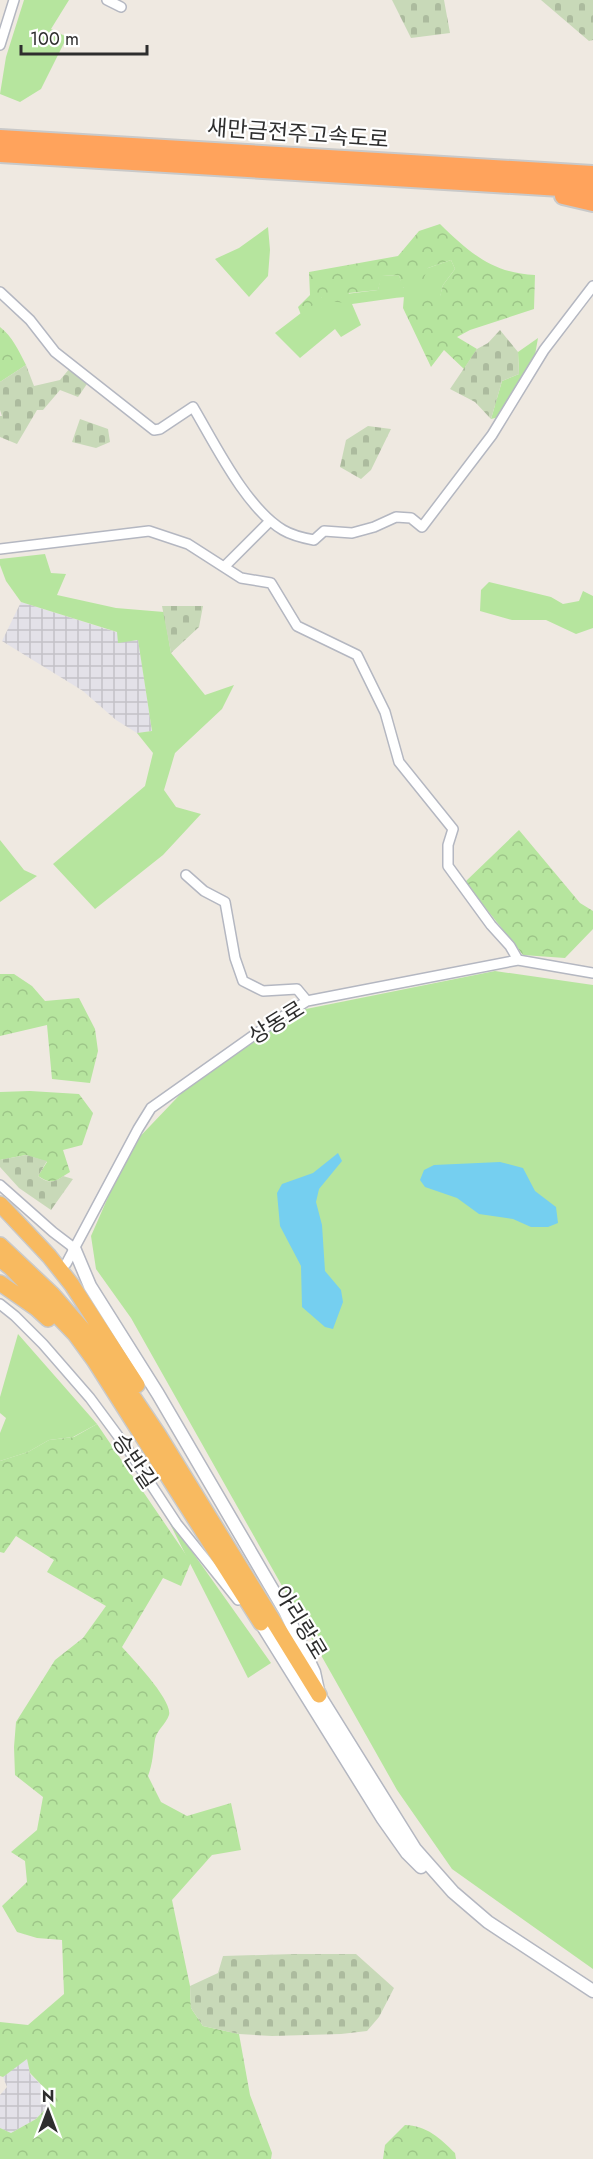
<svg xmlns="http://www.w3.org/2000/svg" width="593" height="2159" font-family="Jost,'Noto Sans KR',sans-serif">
  <defs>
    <pattern id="industrial-grid" width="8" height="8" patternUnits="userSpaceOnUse" patternTransform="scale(1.5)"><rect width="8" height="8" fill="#e3e1e8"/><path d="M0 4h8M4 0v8" fill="none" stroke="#c3c1c7"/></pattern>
    <pattern id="forest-crowns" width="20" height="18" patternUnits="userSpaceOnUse" patternTransform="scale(1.5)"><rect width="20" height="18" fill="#b6e59e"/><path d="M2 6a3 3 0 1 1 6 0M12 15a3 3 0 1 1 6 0" fill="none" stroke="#9dc588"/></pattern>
    <pattern id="cemetery-stones" width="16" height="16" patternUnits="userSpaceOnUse" patternTransform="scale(1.5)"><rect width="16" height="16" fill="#c8d9b8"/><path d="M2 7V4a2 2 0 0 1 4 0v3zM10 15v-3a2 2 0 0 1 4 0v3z" fill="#acbb9e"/></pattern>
  </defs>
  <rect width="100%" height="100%" fill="#efe9e1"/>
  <path fill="url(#industrial-grid)" d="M21,602L138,639L152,731L137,733L116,720L83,691L2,641Z
    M27,2058L30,2074L55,2099L36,2119L11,2133L0,2128V2095L7,2087L3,2077Z"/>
  <path fill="#b6e59e" d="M24,0H69L51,29L67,37L41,89L20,102L0,94L6,57Z
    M268,227L270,250L268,276L249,297L215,259L239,248Z
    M451,260L455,269L443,285L440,297C410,294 382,300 352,304L361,325L341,337L335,329L300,358L275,333L322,297L378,290L381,276L399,275L403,288L428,268Z
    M538,338L535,355L499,417L491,419L502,381L519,374L518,352Z
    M45,554L51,573L66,574L57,595L116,608L164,612L171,653L205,695L234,685L222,709L175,753L164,790L176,807L201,814L163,855L95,909L53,864L145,786L153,753L137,733L152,731L138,640L118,643L117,632L21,602L6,581L0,565V559Z
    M489,582L551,597L563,604L579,601L583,591L593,596V628L576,634L546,620H512L480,611L481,590Z
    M0,840L24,870L37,876L0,902Z
    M495,971L593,985V1969L452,1869L397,1790L131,1318L96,1269L91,1236L130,1147L192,1082L296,1011Z
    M18,1334L97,1424L73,1437L49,1440L28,1452L0,1461V1433L6,1418L0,1413V1397Z
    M164,1512L271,1663L248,1678Z"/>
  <path fill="url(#forest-crowns)" d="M440,224C470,253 492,273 535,275L534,309L470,330L457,337L477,349L464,369L444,350L431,367L403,308L404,296H440L443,285L455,269L451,260L428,268L421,285L402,288L399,275L382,276L378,290L349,293L345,303L329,301L322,297L318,305H313L301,315L298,307L310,295L309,272L398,256L419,231Z
    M0,327C12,336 19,351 26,365L0,382Z
    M519,830L580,903L593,911V929L565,958L523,955L465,882Z
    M0,974H14L32,986L45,1001L79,998L95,1029L98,1051L90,1083L52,1079L47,1025L0,1036Z
    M30,1091L79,1094L93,1113L82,1145L63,1150L70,1172C55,1181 54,1186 38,1176L47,1162L26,1155L0,1160V1092Z
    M97,1424L191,1562L181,1586L163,1578L122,1647C133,1659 173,1701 169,1715C166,1724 157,1730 155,1739C153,1752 153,1763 148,1776L161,1802L187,1816L231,1803L241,1850L212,1855L172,1900L190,1986L191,2008L203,2026L239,2034L250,2095L272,2153L271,2159H0V2128L11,2133L36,2119L55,2099L30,2073L27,2059L3,2077L0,2076V2022L28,2025L64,1994L62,1940L37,1938L17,1932L2,1906L27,1882L25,1861L11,1852L37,1830L43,1797L15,1775L14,1747L16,1722L55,1660L83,1638L106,1606L47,1572L54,1560L16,1536L4,1553L0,1552V1461L28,1452L49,1440L74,1437Z
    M405,2125C426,2125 441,2139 455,2153L456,2159H383L385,2145Z"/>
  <path fill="url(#cemetery-stones)" d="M392,0H444L450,33L411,38Z
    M541,0H593V40L589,41Z
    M500,330L518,352L519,374L502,381L491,419L475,402L450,389L477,349L488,343Z
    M26,365L34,386L60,380L70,368L89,381L78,397L60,390L43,410H37L17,444L0,437V416H2L0,410V382Z
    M80,419L108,429L110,442L96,448L72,442Z
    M368,426L391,429L371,470L361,479L340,467L346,440Z
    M162,606H203L199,627L171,653Z
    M26,1155L47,1161L38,1176C48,1183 53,1184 63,1176L73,1179L51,1210L19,1188L0,1167V1160Z
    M294,1954H356L394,1988L379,2017L367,2031L341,2034L272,2036L239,2034L203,2026L191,2008L190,1986L218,1973L223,1956Z"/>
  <path fill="#75cff0" d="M338,1153L342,1161L319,1189L316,1202L322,1225L325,1271L341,1290L343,1302L333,1329L325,1327L302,1307L301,1266L280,1226L277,1193L282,1184L313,1173Z
    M500,1162L523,1168L535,1191L556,1207L558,1223L548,1227H531L513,1219L479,1214L457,1198L425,1187L420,1180L424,1170L434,1165Z"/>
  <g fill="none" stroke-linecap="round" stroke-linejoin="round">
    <defs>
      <path id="minor" d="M107,0L121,7
        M0,45L14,0
        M0,292L30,320L55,352L154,430L160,429L193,407C215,444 246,508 283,530C293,536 303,538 314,540L324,531L352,533L374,527L396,517L411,518L422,527L492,435L544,350L593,286
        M0,549L149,531L188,544L241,578L271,583L297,626L357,655L385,712L399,762L453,829L448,845V866L491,925L510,946L518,960
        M224,567L270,521
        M186,875L204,891L225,902L235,958L243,981L263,991L297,989L307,1001
        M0,1185L53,1232L74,1248
        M66,1264L138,1129L151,1108L257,1033L307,1001L518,960L593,973
        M0,1304L15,1316L43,1344L90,1398L127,1448L177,1524L238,1600"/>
      <path id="secondary" d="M74,1248L90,1286L158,1394L285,1611L314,1672L319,1695L415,1849L453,1892L488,1922L593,1991
        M261,1623L383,1819L407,1853L421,1867"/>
      <path id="trunk" d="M0,1204L49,1256L72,1285L137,1385
        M0,1245L52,1294L94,1342L127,1388L158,1434L319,1695
        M0,1259L11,1268L75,1334L94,1360L261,1623
        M0,1283L36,1308L48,1319"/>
      <path id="motorway" d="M0,138L593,174
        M0,154L593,190
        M563,196L593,203"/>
    </defs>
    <use href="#minor" stroke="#b4b7c1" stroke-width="12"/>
    <use href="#secondary" stroke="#b4b7c1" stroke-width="15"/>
    <use href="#trunk" stroke="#c9c9c9" stroke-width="18"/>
    <use href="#motorway" stroke="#c9c9c9" stroke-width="20"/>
    <use href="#minor" stroke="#fff" stroke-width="9"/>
    <use href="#secondary" stroke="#fff" stroke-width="12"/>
    <use href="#trunk" stroke="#f8ba60" stroke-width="15"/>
    <use href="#motorway" stroke="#ffa35c" stroke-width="16"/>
  </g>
  <g text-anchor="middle" stroke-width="4.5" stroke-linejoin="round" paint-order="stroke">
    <g font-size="22" fill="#2e2e2e" stroke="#fff">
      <text transform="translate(298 133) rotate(4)" y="8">새만금전주고속도로</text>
      <text transform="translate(276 1022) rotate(-32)" y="8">상동로</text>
      <text transform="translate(135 1461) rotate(56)" y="8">승반길</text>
      <text transform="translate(301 1622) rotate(59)" y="8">아리랑로</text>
    </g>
  </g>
  <g transform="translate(48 2111)" stroke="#ffffff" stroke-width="4.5" paint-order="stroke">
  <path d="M0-4.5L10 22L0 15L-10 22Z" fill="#2e2e2e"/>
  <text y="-9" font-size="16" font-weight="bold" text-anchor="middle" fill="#2e2e2e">N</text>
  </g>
  <path d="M21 45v9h126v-9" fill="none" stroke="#2e2e2e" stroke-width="3"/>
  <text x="30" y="45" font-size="18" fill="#2e2e2e" stroke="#ffffff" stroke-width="4.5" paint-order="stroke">100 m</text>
</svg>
